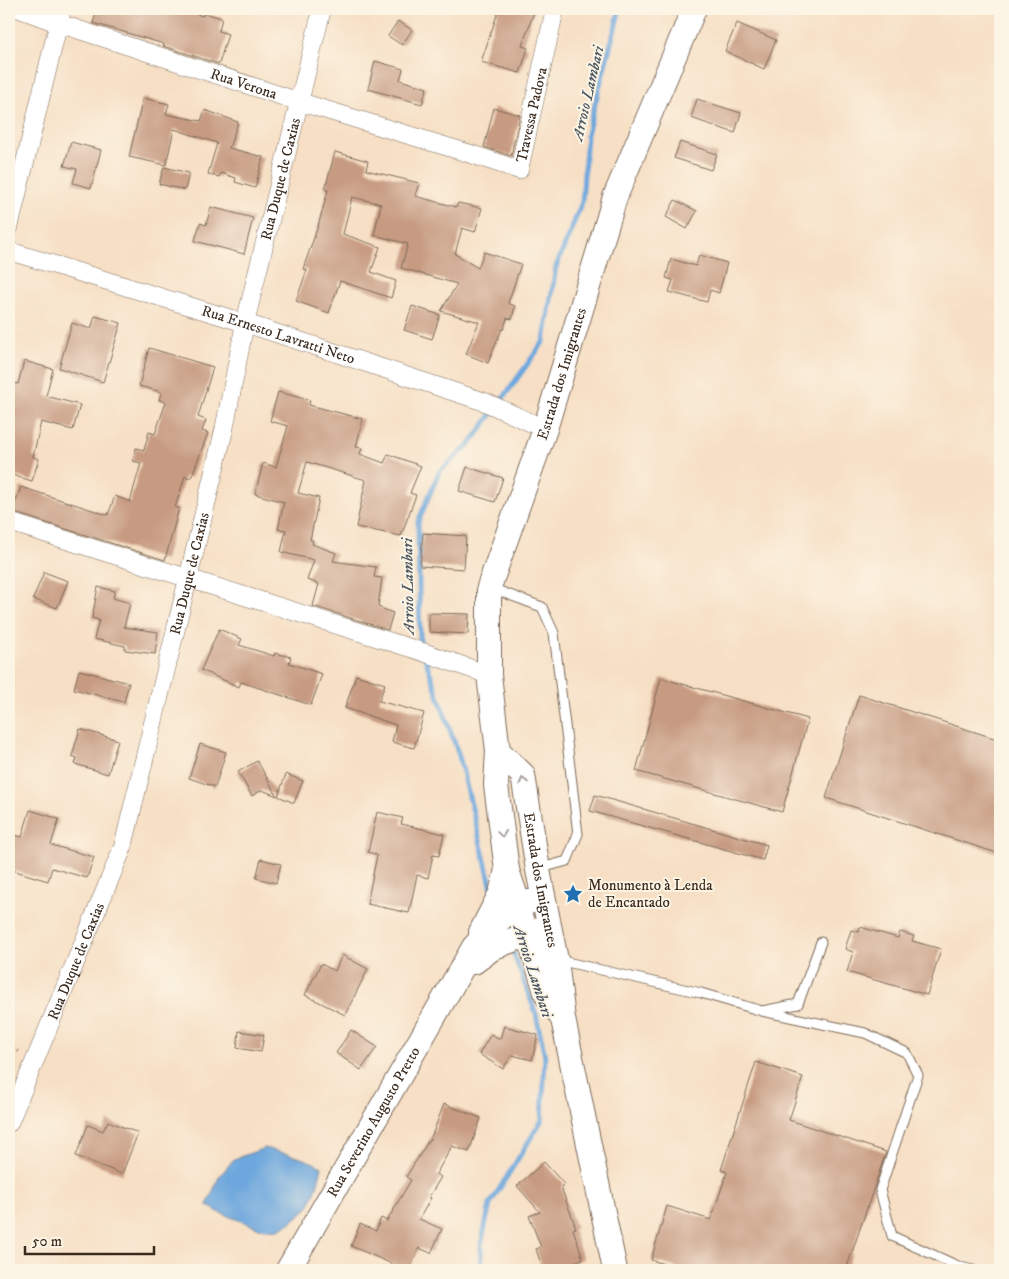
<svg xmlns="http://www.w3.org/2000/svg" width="1009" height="1279" font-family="'IM FELL DW Pica',serif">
  <rect width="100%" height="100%" fill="#fcf5e5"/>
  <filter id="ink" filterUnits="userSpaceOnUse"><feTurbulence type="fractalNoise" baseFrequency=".02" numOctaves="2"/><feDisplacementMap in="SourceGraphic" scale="10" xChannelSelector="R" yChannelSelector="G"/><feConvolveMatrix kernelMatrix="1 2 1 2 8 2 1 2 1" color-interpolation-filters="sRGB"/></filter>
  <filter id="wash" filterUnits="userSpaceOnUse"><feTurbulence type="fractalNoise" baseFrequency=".0096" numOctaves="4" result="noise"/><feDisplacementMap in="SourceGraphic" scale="20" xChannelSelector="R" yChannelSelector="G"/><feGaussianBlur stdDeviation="1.12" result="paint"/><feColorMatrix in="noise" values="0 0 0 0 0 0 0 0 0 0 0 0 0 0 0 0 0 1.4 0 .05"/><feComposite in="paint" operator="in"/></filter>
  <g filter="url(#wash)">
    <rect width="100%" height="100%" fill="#f6dfc4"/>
    <path fill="#6da7dd" stroke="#54687e" d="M265,1148C285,1154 304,1157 322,1167L317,1187L309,1207L290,1223L277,1230L259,1228L218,1212L207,1205L219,1177L234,1159Z"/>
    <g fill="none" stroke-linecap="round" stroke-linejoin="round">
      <path stroke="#6da7dd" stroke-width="5" d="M421,647L420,642L418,522L439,472L471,443L544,341L556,267L582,202L587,134L620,9
        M425,658L459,756L492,889
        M481,1270V1245L490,1204L542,1120L545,1057L536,1014L511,947"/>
    </g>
    <g id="blocks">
      <path fill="#c79b82" d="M97,9H180L203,16L204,13L222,18L219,31L228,34L219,64L163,46L164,44L93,23Z
        M499,9H535L522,46L528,48L520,73L481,62Z
        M398,21L412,30L402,45L388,36Z
        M737,23L776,40L764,69L725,51Z
        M375,61L403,69L400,80L427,88L422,104L368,89Z
        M143,98L169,104L166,114L201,121L205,110L238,122L229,148L263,157L255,188L235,182L236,178L221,173L219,177L208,174L217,143L174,129L166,165L129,157Z
        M697,99L741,113L735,133L691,118Z
        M494,108L520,115L511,156L484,147Z
        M71,142L101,150L91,188L73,183L77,169L64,166Z
        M680,142L717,154L711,170L674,158Z
        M335,152L368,161L366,170L419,183L415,196L456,207L458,203L482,208L475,232L462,228L455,254L478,268L484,252L521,264L508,303L515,306L512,319L507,318L504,329H502L488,363L466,354L479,322L441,311L457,284L401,268L408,244L374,235L381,204L352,197L343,234L380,247L371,272L396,281L391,298L340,281L329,313L296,301L307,270L303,269L318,226L328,190L325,189Z
        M164,167L189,173L185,190L159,184Z
        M675,200L697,211L687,229L666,217Z
        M211,207L253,218L244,254L195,241L200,223L206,225Z
        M699,255L727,263L719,293L710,290L707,302L669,292L673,280L666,278L671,259L696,266Z
        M412,306L440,315L432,339L404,330Z
        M95,316L121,323L103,382L59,368L72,323L91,329Z
        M149,348L213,367L198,417L206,420L202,431L208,433L191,478L185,476L175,508H179L165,560L12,512L21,487L108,515L115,496L130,502L141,463L133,461L136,448L144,450L149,432L155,434L166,402L159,400L161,392L139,386Z
        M24,361L53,369L46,396L80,405L73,430L41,422L33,457L39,459L32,481L9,474V382L18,384Z
        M278,392L310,400L309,405L363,419L356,447L362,448L360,454L384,463L388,454L421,466L410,493L416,495L401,536L356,527L366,480L307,462L298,493L319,498L310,540H313L312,544L336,553L333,561L376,567L374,577L382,578L378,607L393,613L388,630L313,606L319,584L307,580L314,560L281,552L286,530L278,529L284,502L255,494L263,463L276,467L288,426L270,421Z
        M467,467L503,478L495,502L459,491Z
        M423,533L466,536L464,569L420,566Z
        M44,572L68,581L57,608L33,599Z
        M98,587L115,591L113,598L130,603L124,627L158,632L155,654L125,650V646L94,639L99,620L92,618Z
        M429,613L469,614L468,634L429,632Z
        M219,629L242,639L239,645L274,656L275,653L291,657L289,663L322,674L311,705L241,682L239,687L201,670Z
        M79,670L129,683L124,702L74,689Z
        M356,675L385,684L379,701L424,713L414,748L392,742L396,725L345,708Z
        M661,678L808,719L782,812L636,771Z
        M859,695L1000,740V854L826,798Z
        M80,729L118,740L108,774L75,764L77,758L72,756Z
        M200,744L226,752L215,787L189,778Z
        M257,761L263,771L277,796L262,790L252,796L238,772Z
        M286,774L303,781L294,803L278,796Z
        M595,795L767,845L763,860L590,811Z
        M30,810L59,819L51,845L94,857L87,878L52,868L48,881L9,869V833L22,837Z
        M377,812L403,818L401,824L444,834L439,856L433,855L428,878L417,875L409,913L367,904L377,855L368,852Z
        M261,859L281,864L276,883L256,878Z
        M860,927L898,938L900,932L914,936L912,941L941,949L927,995L847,972L853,952L845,949L851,930L859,932Z
        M342,955L368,969L345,1015L305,995L321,964L335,971Z
        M504,1026L538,1035L532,1060L512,1055L503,1069L479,1054L491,1034L500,1039Z
        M351,1030L377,1047L361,1070L336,1053Z
        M239,1031L264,1035L261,1052L237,1048Z
        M756,1062L803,1077L789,1120L886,1152L846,1270H684L651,1260L667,1206L711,1220L727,1172L721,1170Z
        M444,1104L481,1118L469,1152L452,1146L436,1174L441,1177L429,1197L431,1198L419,1219L442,1229L431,1253L419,1248L409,1270H406L351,1246L360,1224L376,1231L381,1218L387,1221L411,1180L406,1177L432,1135Z
        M108,1121L138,1133L122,1174L76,1156L88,1125L103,1131Z
        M544,1162L564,1184L561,1187L576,1228L573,1229L583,1259L550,1270H543L536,1249L541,1247L529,1216L540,1212L517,1186Z"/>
    </g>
  </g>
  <g filter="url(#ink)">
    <use href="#blocks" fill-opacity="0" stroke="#7c6958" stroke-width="1"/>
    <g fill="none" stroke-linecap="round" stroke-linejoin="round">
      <defs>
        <path id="lane" d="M491,588L542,607L554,633L578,834L567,861L538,869
          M558,960L701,993L762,1011L798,1004L821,942
          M762,1011L865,1033L907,1053L918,1075L880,1190L892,1236L960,1267L973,1270"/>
        <g id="street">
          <path id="s1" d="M20,9L58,23L300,102L471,154L519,170L555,9"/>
          <path d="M9,228L62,9"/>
          <path id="s2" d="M9,251L245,323L485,402L545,429"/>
          <path d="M9,522L423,652L489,675"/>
          <path id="s3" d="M9,1123L123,847L224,430L245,323L322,9"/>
        </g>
        <g id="secondary">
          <path id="s4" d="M498,751L523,775L538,870L556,960L563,1019L615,1270"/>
          <path d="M481,932L501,893L507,870"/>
          <path d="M474,962L494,947L542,929"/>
          <path id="s5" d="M563,1019L547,995L528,934L520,917L518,903L507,870L496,785L498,751L489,675V587L545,429L615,197L694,9"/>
          <path id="s6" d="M288,1270L474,947L494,925L518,903L529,902"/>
        </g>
      </defs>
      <use href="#lane" stroke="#7c6958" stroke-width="11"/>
      <use href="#street" stroke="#7c6958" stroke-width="19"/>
      <use href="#secondary" stroke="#7c6958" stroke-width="26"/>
      <path stroke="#7c6958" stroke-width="3" stroke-dasharray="1 4" stroke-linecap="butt" d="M9,1046L20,1052"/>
      <use href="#lane" stroke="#fff" stroke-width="9"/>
      <use href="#street" stroke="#fff" stroke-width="18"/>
      <use href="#secondary" stroke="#fff" stroke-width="24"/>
    </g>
    <defs><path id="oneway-chevron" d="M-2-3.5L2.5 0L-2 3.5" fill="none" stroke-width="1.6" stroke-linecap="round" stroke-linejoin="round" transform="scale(1.25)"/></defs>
    <g stroke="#a79f9a">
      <use href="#oneway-chevron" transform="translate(523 781) rotate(-105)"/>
      <use href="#oneway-chevron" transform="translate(502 834) rotate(82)"/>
    </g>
  </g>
  <defs>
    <symbol id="sight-bare" viewBox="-9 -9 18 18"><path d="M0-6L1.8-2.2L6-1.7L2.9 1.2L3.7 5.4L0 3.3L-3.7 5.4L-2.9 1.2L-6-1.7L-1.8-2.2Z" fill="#1f6fb2" stroke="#fcf5e5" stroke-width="2.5" paint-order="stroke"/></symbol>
  </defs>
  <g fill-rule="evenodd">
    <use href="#sight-bare" x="559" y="880" width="28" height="28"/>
  </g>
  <g text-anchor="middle" stroke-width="4" stroke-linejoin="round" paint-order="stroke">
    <g font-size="15" fill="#3b2a1e" stroke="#fcf5e5">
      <text dy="5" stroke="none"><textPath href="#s1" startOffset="236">Rua Verona</textPath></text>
      <text dy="5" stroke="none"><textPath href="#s1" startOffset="581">Travessa Padova</textPath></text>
      <text dy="5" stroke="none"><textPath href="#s3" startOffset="985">Rua Duque de Caxias</textPath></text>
      <text dy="5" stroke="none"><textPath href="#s2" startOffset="282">Rua Ernesto Lavratti Neto</textPath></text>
      <text dy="5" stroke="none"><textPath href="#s5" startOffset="670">Estrada dos Imigrantes</textPath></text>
      <text dy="5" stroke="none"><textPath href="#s3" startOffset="580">Rua Duque de Caxias</textPath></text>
      <text dy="5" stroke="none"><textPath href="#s4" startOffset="141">Estrada dos Imigrantes</textPath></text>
      <text dy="5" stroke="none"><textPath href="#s3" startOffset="175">Rua Duque de Caxias</textPath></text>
      <text dy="5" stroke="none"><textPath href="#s6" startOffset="171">Rua Severino Augusto Pretto</textPath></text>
    </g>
    <g font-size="15" fill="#3b2a1e" stroke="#fcf5e5" text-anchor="start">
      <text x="588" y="890">Monumento à Lenda<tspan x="588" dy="17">de Encantado</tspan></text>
    </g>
    <g font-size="16" font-style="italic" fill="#4c5661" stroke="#fcf5e5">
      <text transform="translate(587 93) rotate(-77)" y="6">Arroio Lambari</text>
      <text transform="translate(407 586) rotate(-91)" y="6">Arroio Lambari</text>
      <text transform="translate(534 971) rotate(72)" y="6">Arroio Lambari</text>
    </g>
  </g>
  <rect width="1009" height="1279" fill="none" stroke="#fcf5e5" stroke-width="30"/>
  <path d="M25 1246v8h129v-8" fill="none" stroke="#3b2a1e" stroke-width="2.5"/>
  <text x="32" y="1246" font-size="15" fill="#3b2a1e" stroke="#fcf5e5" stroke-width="4" paint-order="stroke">50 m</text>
</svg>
